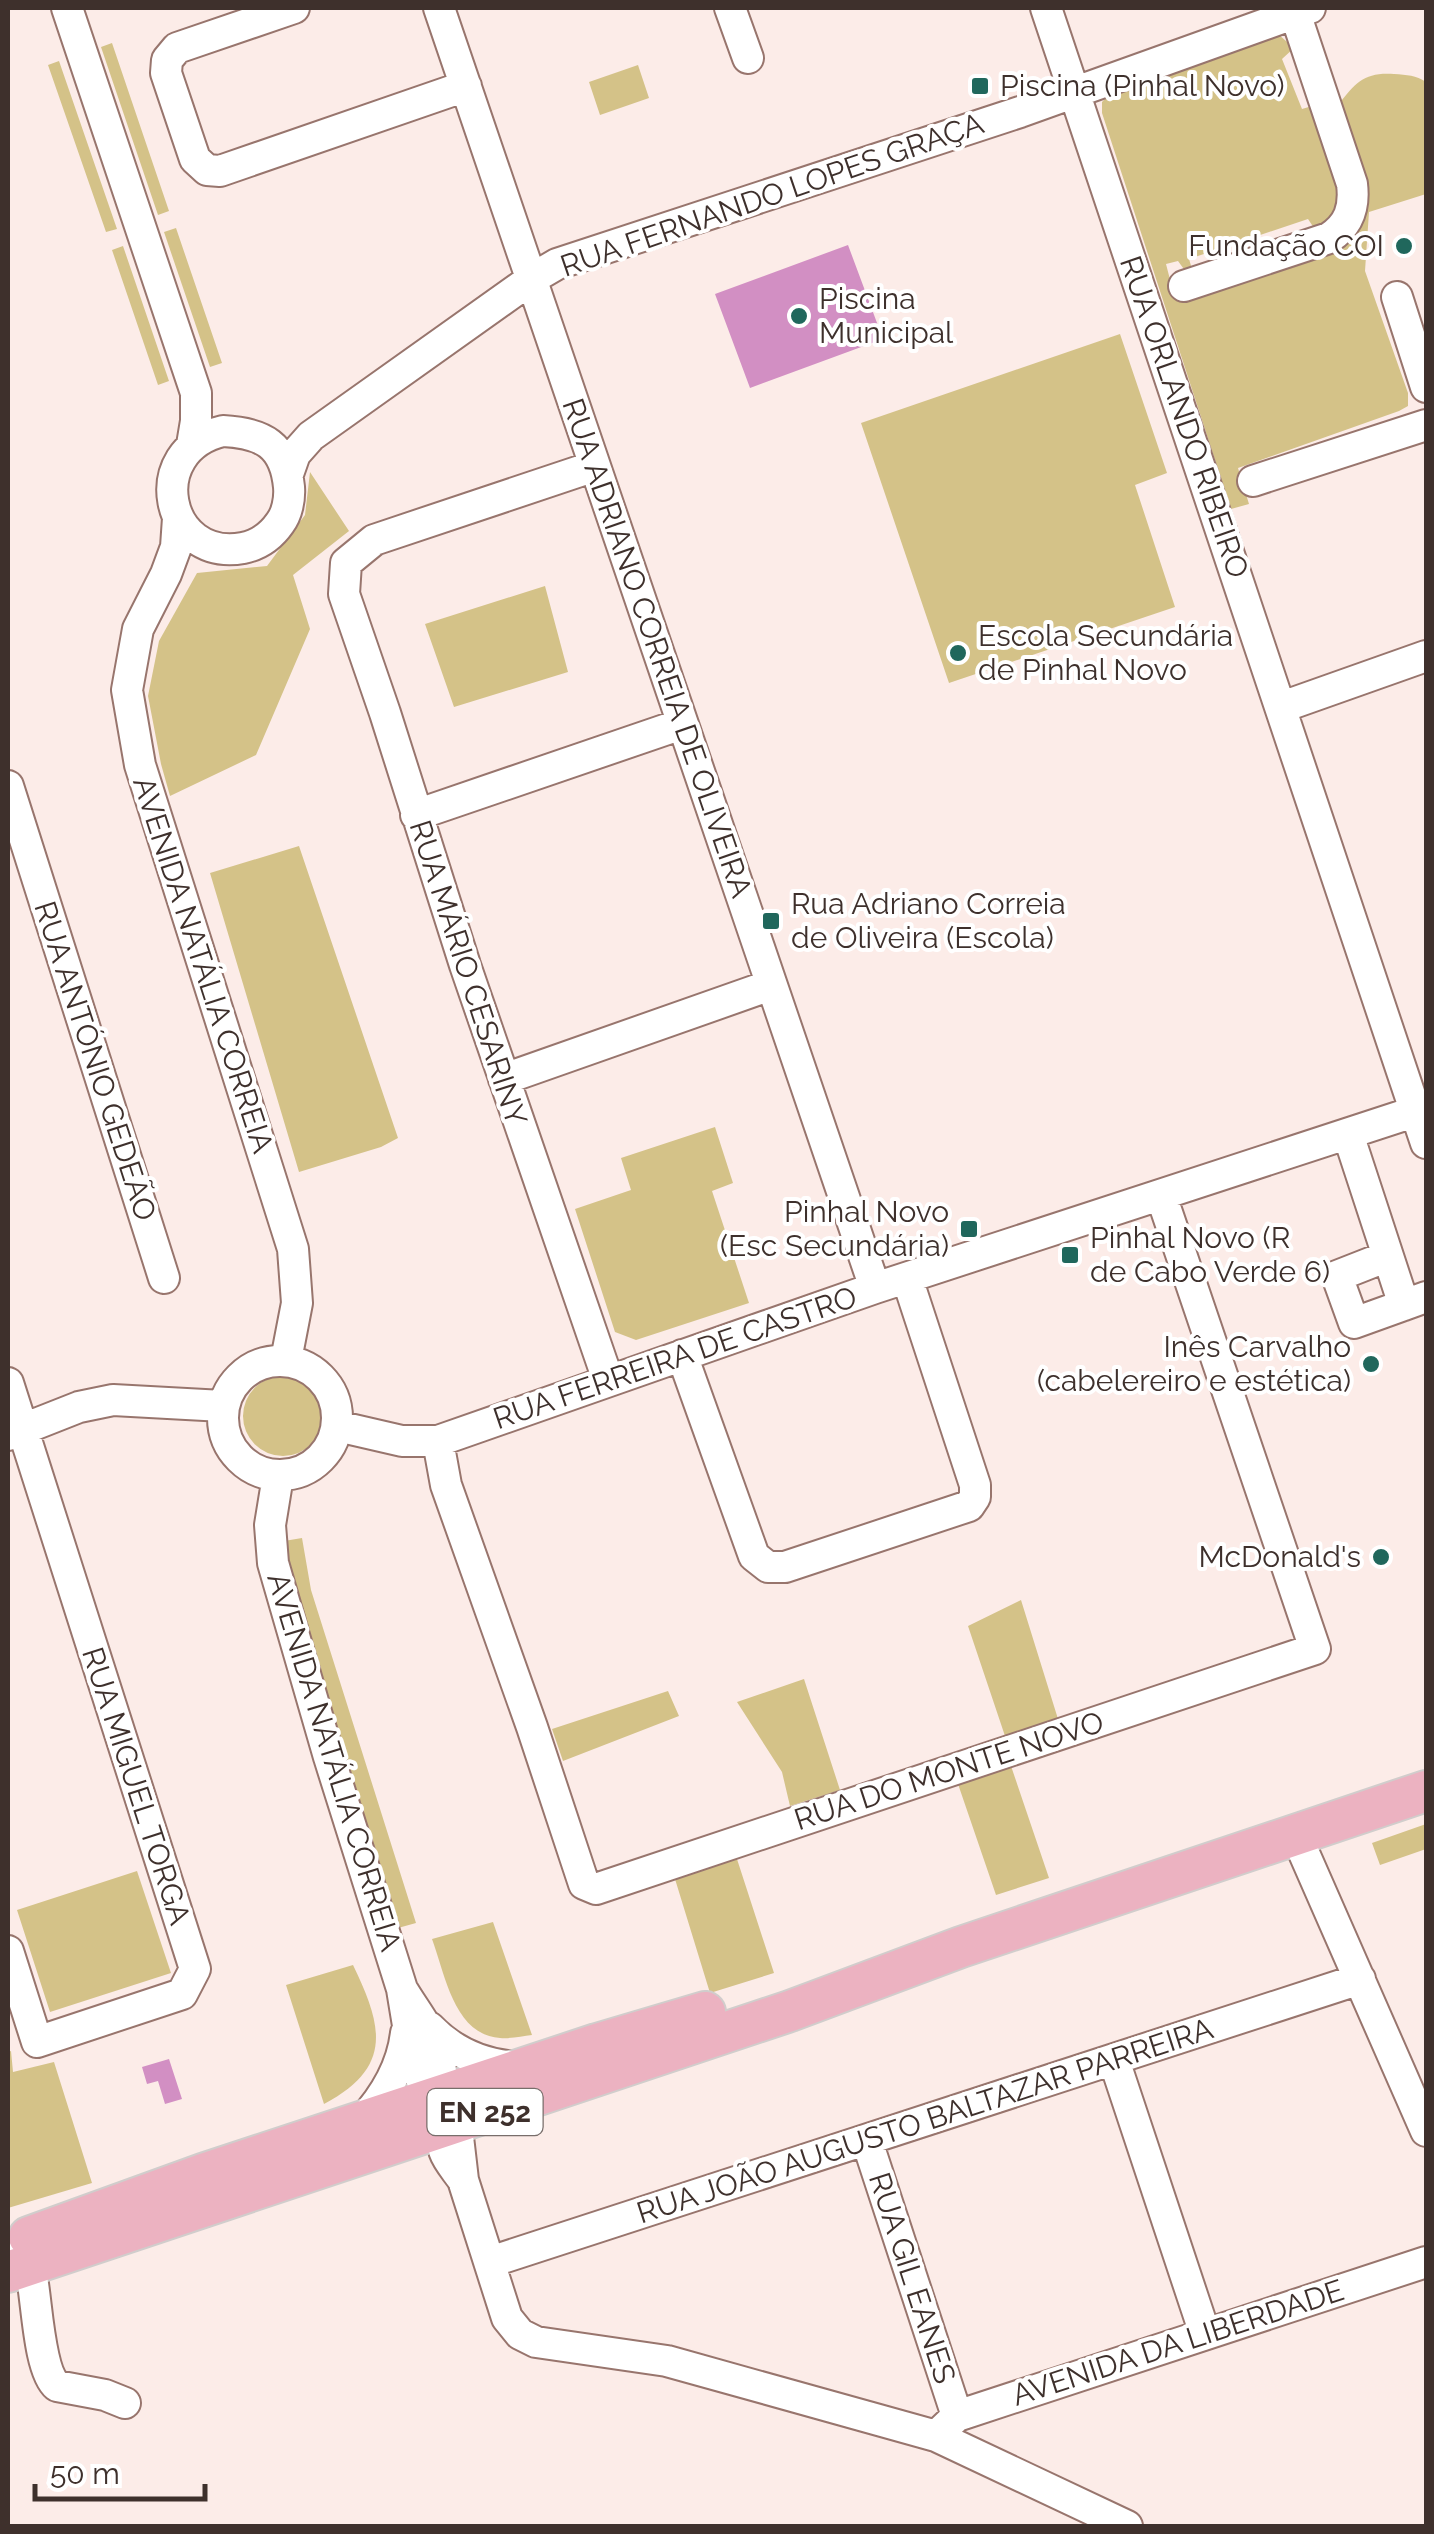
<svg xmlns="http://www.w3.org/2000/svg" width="1434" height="2534" font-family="Raleway,sans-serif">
  <rect width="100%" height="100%" fill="#fcece8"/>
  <path fill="#d4c288" d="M1278,34L1294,48L1282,59L1302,109L1312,106L1340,196L1332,220L1314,228L1308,219L1189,259L1192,269L1186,272L1178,261L1166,264L1175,299L1336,243L1353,227L1339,104C1356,82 1365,72 1394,74C1407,75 1416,75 1426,82V194L1369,212L1365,271L1408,393V406L1399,411L1238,468L1249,504L1231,509L1102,113V102L1106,98Z
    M112,43L169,211L158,215L101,47Z
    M59,61L117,229L106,232L48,65Z
    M638,65L649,98L600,115L589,82Z
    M176,228L222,363L210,367L164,232Z
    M123,246L169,381L158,385L112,250Z
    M1120,334L1167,473L1135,485L1175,607L949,683L861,423Z
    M310,472L349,531L293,575L310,629L256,755L170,796L161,764L148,696L159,641L197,573L267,566L305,515Z
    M545,586L568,672L454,707L425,624Z
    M299,846L398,1138L381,1147L299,1172L210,873Z
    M715,1127L733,1183L712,1191L749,1303L636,1340L615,1332L575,1209L631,1190L621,1158Z
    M243 1416a40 40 0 1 1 80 0a40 40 0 1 1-80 0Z
    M302,1538L311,1590L416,1923L398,1928L292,1596L284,1541Z
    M1021,1600L1058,1719L1006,1739L968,1626Z
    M804,1679L840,1790L790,1806L782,1772L737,1702Z
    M668,1691L679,1716L563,1761L552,1729Z
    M1010,1763L1049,1878L996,1895L958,1784Z
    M1426,1824V1849L1380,1865L1372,1843Z
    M736,1856L774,1973L710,1993L675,1879Z
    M137,1871L171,1973L50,2012L17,1910Z
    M493,1922L532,2035C522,2036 511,2039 500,2038C454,2035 445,1974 432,1939Z
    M353,1965C383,2027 393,2067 324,2104L286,1985Z
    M11,2051L13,2072L54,2062L92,2183L8,2208V2052Z"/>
  <path fill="#d28fc3" d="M848,245L883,339L750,388L715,294Z
    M169,2059L182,2099L165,2104L158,2081L147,2084L142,2067Z"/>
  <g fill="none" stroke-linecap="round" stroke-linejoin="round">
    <defs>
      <path id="minor" d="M67,8L196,393V421L192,445
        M294,8L177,48L167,60L166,73L195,159L207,170L220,171L466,86
        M439,8L875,1288
        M730,8L748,58
        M1046,8L1426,1143
        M1184,286L1329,238C1349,225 1355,208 1352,184L1295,13
        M1397,297L1426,387
        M223,431C263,433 285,445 289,487C290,499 287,514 280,523C271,536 258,545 243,548C165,562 142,450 223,431Z
        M595,466L374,540L346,563L344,594L385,713L465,965L608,1380
        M288,474L295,454L311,436L533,278L557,264L1020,112L1310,8
        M1253,481L1426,425
        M178,518L176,547L166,574L138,629L127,690L140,765L293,1249L297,1303L286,1360
        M1282,707L1426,656
        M8,786L164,1278
        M416,815L682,724
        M504,1079L771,985
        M1348,1134L1404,1305L1426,1297
        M1388,1256L1337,1276L1354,1323L1404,1305
        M682,1355L754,1556L768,1567H785L969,1506L975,1497V1485L907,1278
        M223 1418a57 57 0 1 1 114 0a57 57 0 1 1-114 0Z
        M8,1383L195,1969L182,1994L37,2042L8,1951
        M337,1426L402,1441H438L875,1288L1426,1108
        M8,1435L79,1407L113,1400L223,1406
        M438,1441L446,1485L532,1727L584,1884L596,1889L1315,1649L1161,1195
        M278,1476L270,1525L273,1563L329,1757L402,1989L414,2062L423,2083L436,2097C453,2054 422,2023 402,1989
        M1296,1835L1426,2131
        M429,2027C454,2053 485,2066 521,2067
        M1114,2060L1205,2334
        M361,2122C385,2096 402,2068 406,2033
        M867,2141L957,2416
        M463,2180C448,2159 438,2152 445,2126L452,2129L458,2137L463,2180L507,2318L520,2334L536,2342L667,2361L936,2436L1127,2526
        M22,2247C26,2257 30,2267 32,2278C37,2303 39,2371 57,2386L105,2395L125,2403
        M490,2262L1360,1979
        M936,2436L957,2416L1426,2262"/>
      <path id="major" d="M29,2237L203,2174L597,2044L705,2012
        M8,2272L790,2011L961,1947L1426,1791"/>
    </defs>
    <use href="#minor" stroke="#98756d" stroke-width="34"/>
    <use href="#major" stroke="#d1cdcc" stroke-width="44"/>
    <use href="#minor" stroke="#fff" stroke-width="30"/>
    <use href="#major" stroke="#ecb2c1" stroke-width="40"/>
  </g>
  <g fill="#20675c" stroke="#fff" stroke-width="4">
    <rect x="970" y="76" width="20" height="20" rx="5"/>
    <circle cx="1404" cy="246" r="10"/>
    <circle cx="799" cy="316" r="10"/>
    <circle cx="958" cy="653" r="10"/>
    <rect x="761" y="911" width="20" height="20" rx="5"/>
    <rect x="959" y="1219" width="20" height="20" rx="5"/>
    <rect x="1060" y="1245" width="20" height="20" rx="5"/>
    <circle cx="1371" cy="1364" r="10"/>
    <circle cx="1381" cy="1557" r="10"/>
  </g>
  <g text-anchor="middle" stroke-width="8" stroke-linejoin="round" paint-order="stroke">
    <rect fill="#fff" stroke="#786e6b" stroke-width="2.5" x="427.5" y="2089" width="115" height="46" rx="8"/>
    <g font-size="28" font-weight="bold" fill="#3e302c">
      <text x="485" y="2122">EN 252</text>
    </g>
    <g font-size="30" fill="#3e302c" stroke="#fff" text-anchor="start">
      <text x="1000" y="96">Piscina (Pinhal Novo)</text>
      <text x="1384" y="256" text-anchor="end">Fundação COI</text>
      <text x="819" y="309">Piscina<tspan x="819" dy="34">Municipal</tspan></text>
      <text x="978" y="646">Escola Secundária<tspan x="978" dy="34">de Pinhal Novo</tspan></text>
      <text x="791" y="914">Rua Adriano Correia<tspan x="791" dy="34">de Oliveira (Escola)</tspan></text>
      <text x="949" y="1222" text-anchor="end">Pinhal Novo<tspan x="949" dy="34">(Esc Secundária)</tspan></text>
      <text x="1090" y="1248">Pinhal Novo (R<tspan x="1090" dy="34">de Cabo Verde 6)</tspan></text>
      <text x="1351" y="1357" text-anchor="end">Inês Carvalho<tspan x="1351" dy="34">(cabelereiro e estética)</tspan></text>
      <text x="1361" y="1567" text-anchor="end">McDonald's</text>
    </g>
    <g font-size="30" fill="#3e302c" stroke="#fff">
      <text transform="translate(772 195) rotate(-19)" y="10">RUA FERNANDO LOPES GRAÇA</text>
      <text transform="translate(1184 417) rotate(71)" y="10">RUA ORLANDO RIBEIRO</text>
      <text transform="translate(657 648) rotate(71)" y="10">RUA ADRIANO CORREIA DE OLIVEIRA</text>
      <text transform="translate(203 965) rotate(72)" y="10">AVENIDA NATÁLIA CORREIA</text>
      <text transform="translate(468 973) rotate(72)" y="10">RUA MÁRIO CESARINY</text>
      <text transform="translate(95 1061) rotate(72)" y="10">RUA ANTÓNIO GEDEÃO</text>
      <text transform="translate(675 1358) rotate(-19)" y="10">RUA FERREIRA DE CASTRO</text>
      <text transform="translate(334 1762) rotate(73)" y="10">AVENIDA NATÁLIA CORREIA</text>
      <text transform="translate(949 1771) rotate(-18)" y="10">RUA DO MONTE NOVO</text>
      <text transform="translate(136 1786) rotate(72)" y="10">RUA MIGUEL TORGA</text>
      <text transform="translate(925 2121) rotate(-18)" y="10">RUA JOÃO AUGUSTO BALTAZAR PARREIRA</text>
      <text transform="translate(912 2278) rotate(72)" y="10">RUA GIL EANES</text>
      <text transform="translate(1178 2343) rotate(-18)" y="10">AVENIDA DA LIBERDADE</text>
    </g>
  </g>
  <rect width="1434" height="2534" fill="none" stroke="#3e302c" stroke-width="20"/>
  <path d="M35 2484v15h170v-15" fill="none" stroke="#3e302c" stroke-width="5"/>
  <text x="50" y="2484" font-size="30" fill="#3e302c" stroke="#ffffff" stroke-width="8" paint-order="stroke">50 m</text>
</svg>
